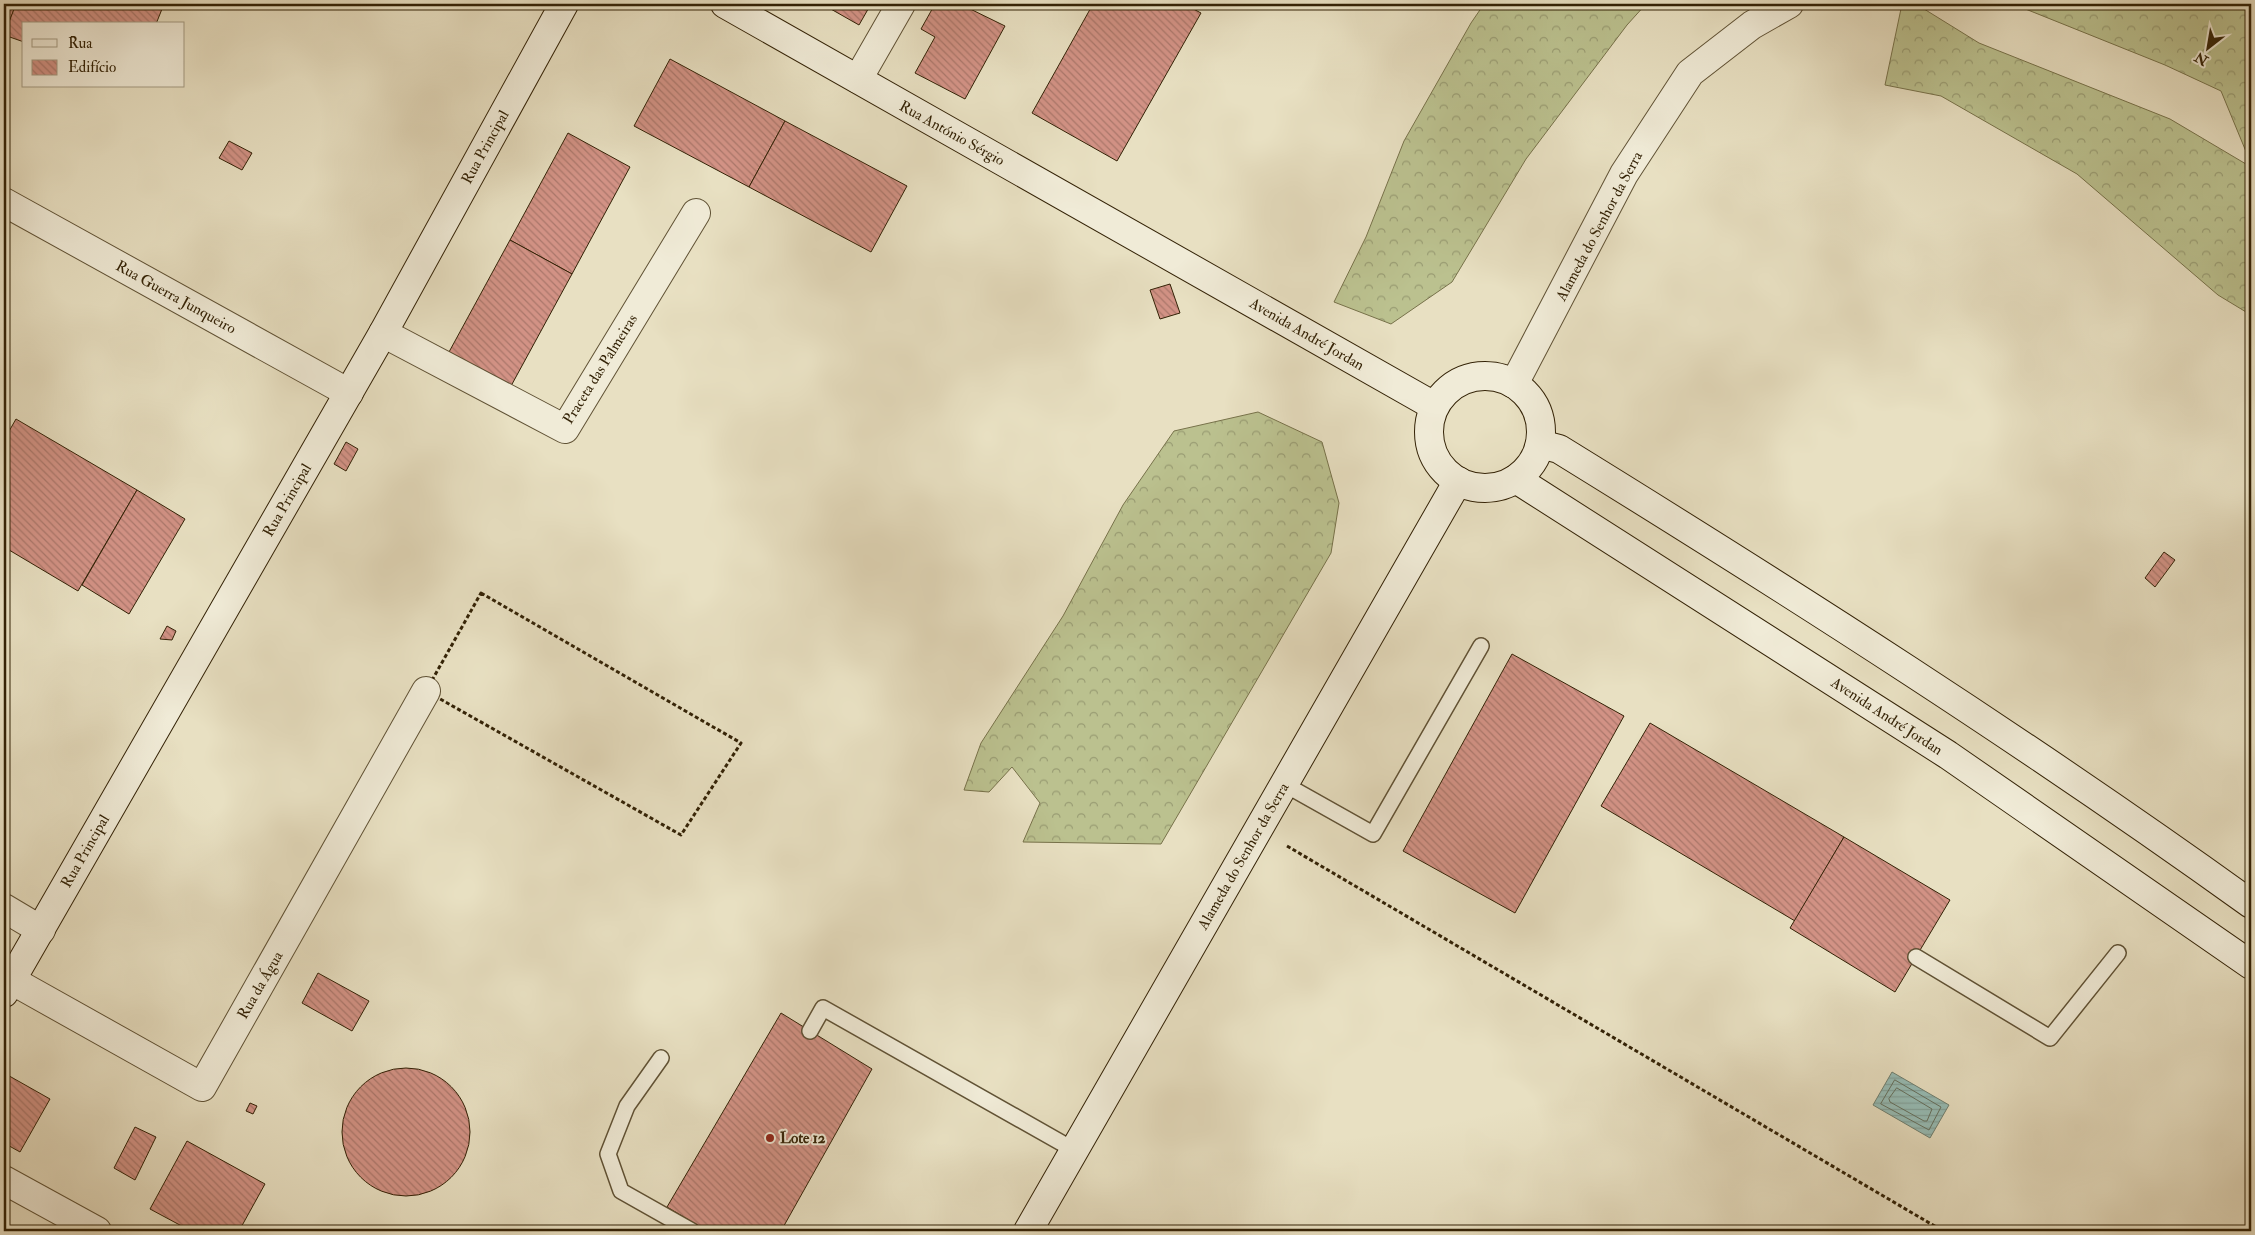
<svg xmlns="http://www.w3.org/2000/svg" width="2255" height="1235" viewBox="0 0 2255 1235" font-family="'IM FELL Double Pica',serif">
<defs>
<pattern id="forest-crowns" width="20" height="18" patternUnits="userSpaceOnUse" patternTransform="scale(1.25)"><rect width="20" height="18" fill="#bbc18f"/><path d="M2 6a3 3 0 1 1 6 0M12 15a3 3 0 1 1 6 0" fill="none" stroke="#999c73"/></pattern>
<pattern id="water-rules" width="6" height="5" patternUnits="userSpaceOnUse" patternTransform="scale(1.25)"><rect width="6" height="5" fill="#97bdb6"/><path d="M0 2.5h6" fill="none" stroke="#83a29b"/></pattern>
<pattern id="building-back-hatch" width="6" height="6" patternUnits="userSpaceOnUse" patternTransform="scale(1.25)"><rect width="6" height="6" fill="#d29285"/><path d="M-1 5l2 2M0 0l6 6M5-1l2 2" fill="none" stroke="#ab776b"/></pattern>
</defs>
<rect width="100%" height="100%" fill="#e8e0c2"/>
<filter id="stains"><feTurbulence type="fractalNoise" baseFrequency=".004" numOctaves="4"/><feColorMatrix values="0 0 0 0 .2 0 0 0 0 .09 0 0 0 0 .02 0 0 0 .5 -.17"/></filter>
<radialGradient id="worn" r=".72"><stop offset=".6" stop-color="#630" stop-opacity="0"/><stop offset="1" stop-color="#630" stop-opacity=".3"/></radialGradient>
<g fill="url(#forest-crowns)" stroke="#77724a">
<path d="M1484,4H1646L1627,25L1526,159L1452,282L1391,324L1334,302L1366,237L1404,141L1471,23Z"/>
<path d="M1902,4H1916L1979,43L2170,119L2251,167V315L2218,295L2077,174L1941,96L1885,85Z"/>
<path d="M2013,4H2251V129L2247,154L2221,91L2165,65Z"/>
<path d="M1258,412L1322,442L1339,503L1331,553L1161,844L1023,842L1040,803L1012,767L989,792L964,790L981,743L1063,616L1123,505L1174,431Z"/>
</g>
<path fill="url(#water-rules)" stroke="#6f7f70" d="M1892,1072L1949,1105L1930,1138L1873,1105Z"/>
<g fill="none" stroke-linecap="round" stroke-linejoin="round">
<g stroke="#65705e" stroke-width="1">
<path d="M1895,1080L1941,1107L1929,1130L1881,1104Z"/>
<path d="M1897,1088L1932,1109L1927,1121H1924L1890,1102L1889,1099Z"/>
</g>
</g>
<g fill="url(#building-back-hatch)" stroke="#332206">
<path d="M4,4H16L7,28L4,27Z"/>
<path d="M16,4H164L156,24H24V42L4,35Z"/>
<path d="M822,4H871L859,25Z"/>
<path d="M935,4H960L1005,26L965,99L915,73L935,37L921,29Z"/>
<path d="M1093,4H1184L1201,13L1117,161L1032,113Z"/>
<path d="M670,59L785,121L749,187L634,126Z"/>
<path d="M785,121L907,186L871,252L749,187Z"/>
<path d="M568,133L630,167L572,274L510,240Z"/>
<path d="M229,141L252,153L242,170L219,158Z"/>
<path d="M510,240L572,274L511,386L449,352Z"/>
<path d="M1170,284L1180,313L1160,319L1150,290Z"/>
<path d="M16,419L137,490L78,591L4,547V440Z"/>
<path d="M346,442L358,449L346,471L334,464Z"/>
<path d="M137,490L185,519L129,614L82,585Z"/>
<path d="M2164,552L2175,560L2155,587L2145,578Z"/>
<path d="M167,626L176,631L172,640L160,639Z"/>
<path d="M1512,654L1624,716L1515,913L1403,851Z"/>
<path d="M1650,723L1844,837L1795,921L1601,806Z"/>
<path d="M1844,837L1950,900L1895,992L1790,928Z"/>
<path d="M318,973L369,1001L352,1031L302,1003Z"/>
<path d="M781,1013L872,1069L781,1231H707L667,1207Z"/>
<circle cx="406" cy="1132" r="64"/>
<path d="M4,1073L50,1099L20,1152L4,1143Z"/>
<path d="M250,1103L257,1106L253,1114L246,1111Z"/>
<path d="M135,1127L156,1137L135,1180L114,1168Z"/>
<path d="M187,1141L265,1184L239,1231H191L150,1209Z"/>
<path d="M4,1223L19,1231H4Z"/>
</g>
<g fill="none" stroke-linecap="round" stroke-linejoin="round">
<g stroke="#605235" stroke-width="18">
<g id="lane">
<path d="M1284,784L1373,834L1481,646"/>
<path d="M1916,957L2050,1038L2118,953"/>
<path d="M810,1031L823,1008L1074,1150"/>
<path d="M661,1058L627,1106L608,1154L621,1191L692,1231"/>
</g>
</g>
<g stroke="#605235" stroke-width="30">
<g id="street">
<path d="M858,79L901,4"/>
<path d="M4,202L349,393"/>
<path d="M383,333L565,429L696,213"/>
<path d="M1514,384L1624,174L1690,73L1752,25L1789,4"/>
<path d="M4,908L41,930"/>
<path d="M11,980L202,1087L426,691"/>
<path d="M4,1180L97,1231"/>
</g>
</g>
<g stroke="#332206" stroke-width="30">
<g id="secondary">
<path d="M725,4L1434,406"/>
<circle cx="1485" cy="432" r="56"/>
<path d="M1540,444L1559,449C1794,594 2027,743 2251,904"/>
<path d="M1516,479L1948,755L2251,965"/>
<path d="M4,993L383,333L564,4"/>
<path d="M1028,1231L1458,481"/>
</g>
</g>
<g stroke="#332206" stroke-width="3" stroke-dasharray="4 2.5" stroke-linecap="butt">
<path d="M481,593L741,743L681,835L426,691Z"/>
<path d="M1287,846L1943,1231"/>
</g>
<use href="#lane" stroke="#f0ebd7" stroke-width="15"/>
<use href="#street" stroke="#f0ebd7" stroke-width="28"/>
<use href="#secondary" stroke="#f0ebd7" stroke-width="28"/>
</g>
<circle fill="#8f2418" stroke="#f0ebd7" stroke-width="2" cx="770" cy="1138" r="5"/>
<g text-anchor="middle" stroke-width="4" stroke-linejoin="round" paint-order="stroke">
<g font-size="15" fill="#332206" stroke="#f0ebd7">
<text transform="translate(952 133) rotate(29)" y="5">Rua António Sérgio</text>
<text transform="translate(485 147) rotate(-61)" y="5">Rua Principal</text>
<text transform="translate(1599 226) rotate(-62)" y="5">Alameda do Senhor da Serra</text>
<text transform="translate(176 297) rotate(29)" y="5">Rua Guerra Junqueiro</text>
<text transform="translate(1307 334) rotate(30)" y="5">Avenida André Jordan</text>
<text transform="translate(600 369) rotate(-58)" y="5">Praceta das Palmeiras</text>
<text transform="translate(287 500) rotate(-60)" y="5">Rua Principal</text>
<text transform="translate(1887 716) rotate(33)" y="5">Avenida André Jordan</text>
<text transform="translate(85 851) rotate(-60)" y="5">Rua Principal</text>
<text transform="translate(1243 856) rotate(-60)" y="5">Alameda do Senhor da Serra</text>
<text transform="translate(260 985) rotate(-60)" y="5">Rua da Água</text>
</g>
<g font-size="15" font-weight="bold" fill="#332206" stroke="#f0ebd7" text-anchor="start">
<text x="780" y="1143">Lote 12</text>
</g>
</g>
<rect width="2255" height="1235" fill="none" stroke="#e8e0c2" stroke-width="20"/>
<rect x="5" y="5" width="2245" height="1225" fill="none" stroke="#332206" stroke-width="2.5"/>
<rect x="10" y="10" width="2235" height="1215" fill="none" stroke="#332206"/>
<rect x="22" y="22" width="162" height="65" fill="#f0ebd7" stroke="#a49b83"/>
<rect x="32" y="39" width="25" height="8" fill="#f0ebd7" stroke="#a49b83"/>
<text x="68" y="48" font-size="15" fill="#332206">Rua</text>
<rect x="32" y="60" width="25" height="15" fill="url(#building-back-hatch)" stroke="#a49b83"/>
<text x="68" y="72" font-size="15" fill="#332206">Edifício</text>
<g transform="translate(2208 48) rotate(211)" stroke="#f0ebd7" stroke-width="4" paint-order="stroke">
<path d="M0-4L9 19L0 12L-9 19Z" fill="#332206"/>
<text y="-8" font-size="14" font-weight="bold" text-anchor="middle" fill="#332206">N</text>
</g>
<rect width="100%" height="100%" filter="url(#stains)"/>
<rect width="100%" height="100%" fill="url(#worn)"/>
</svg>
